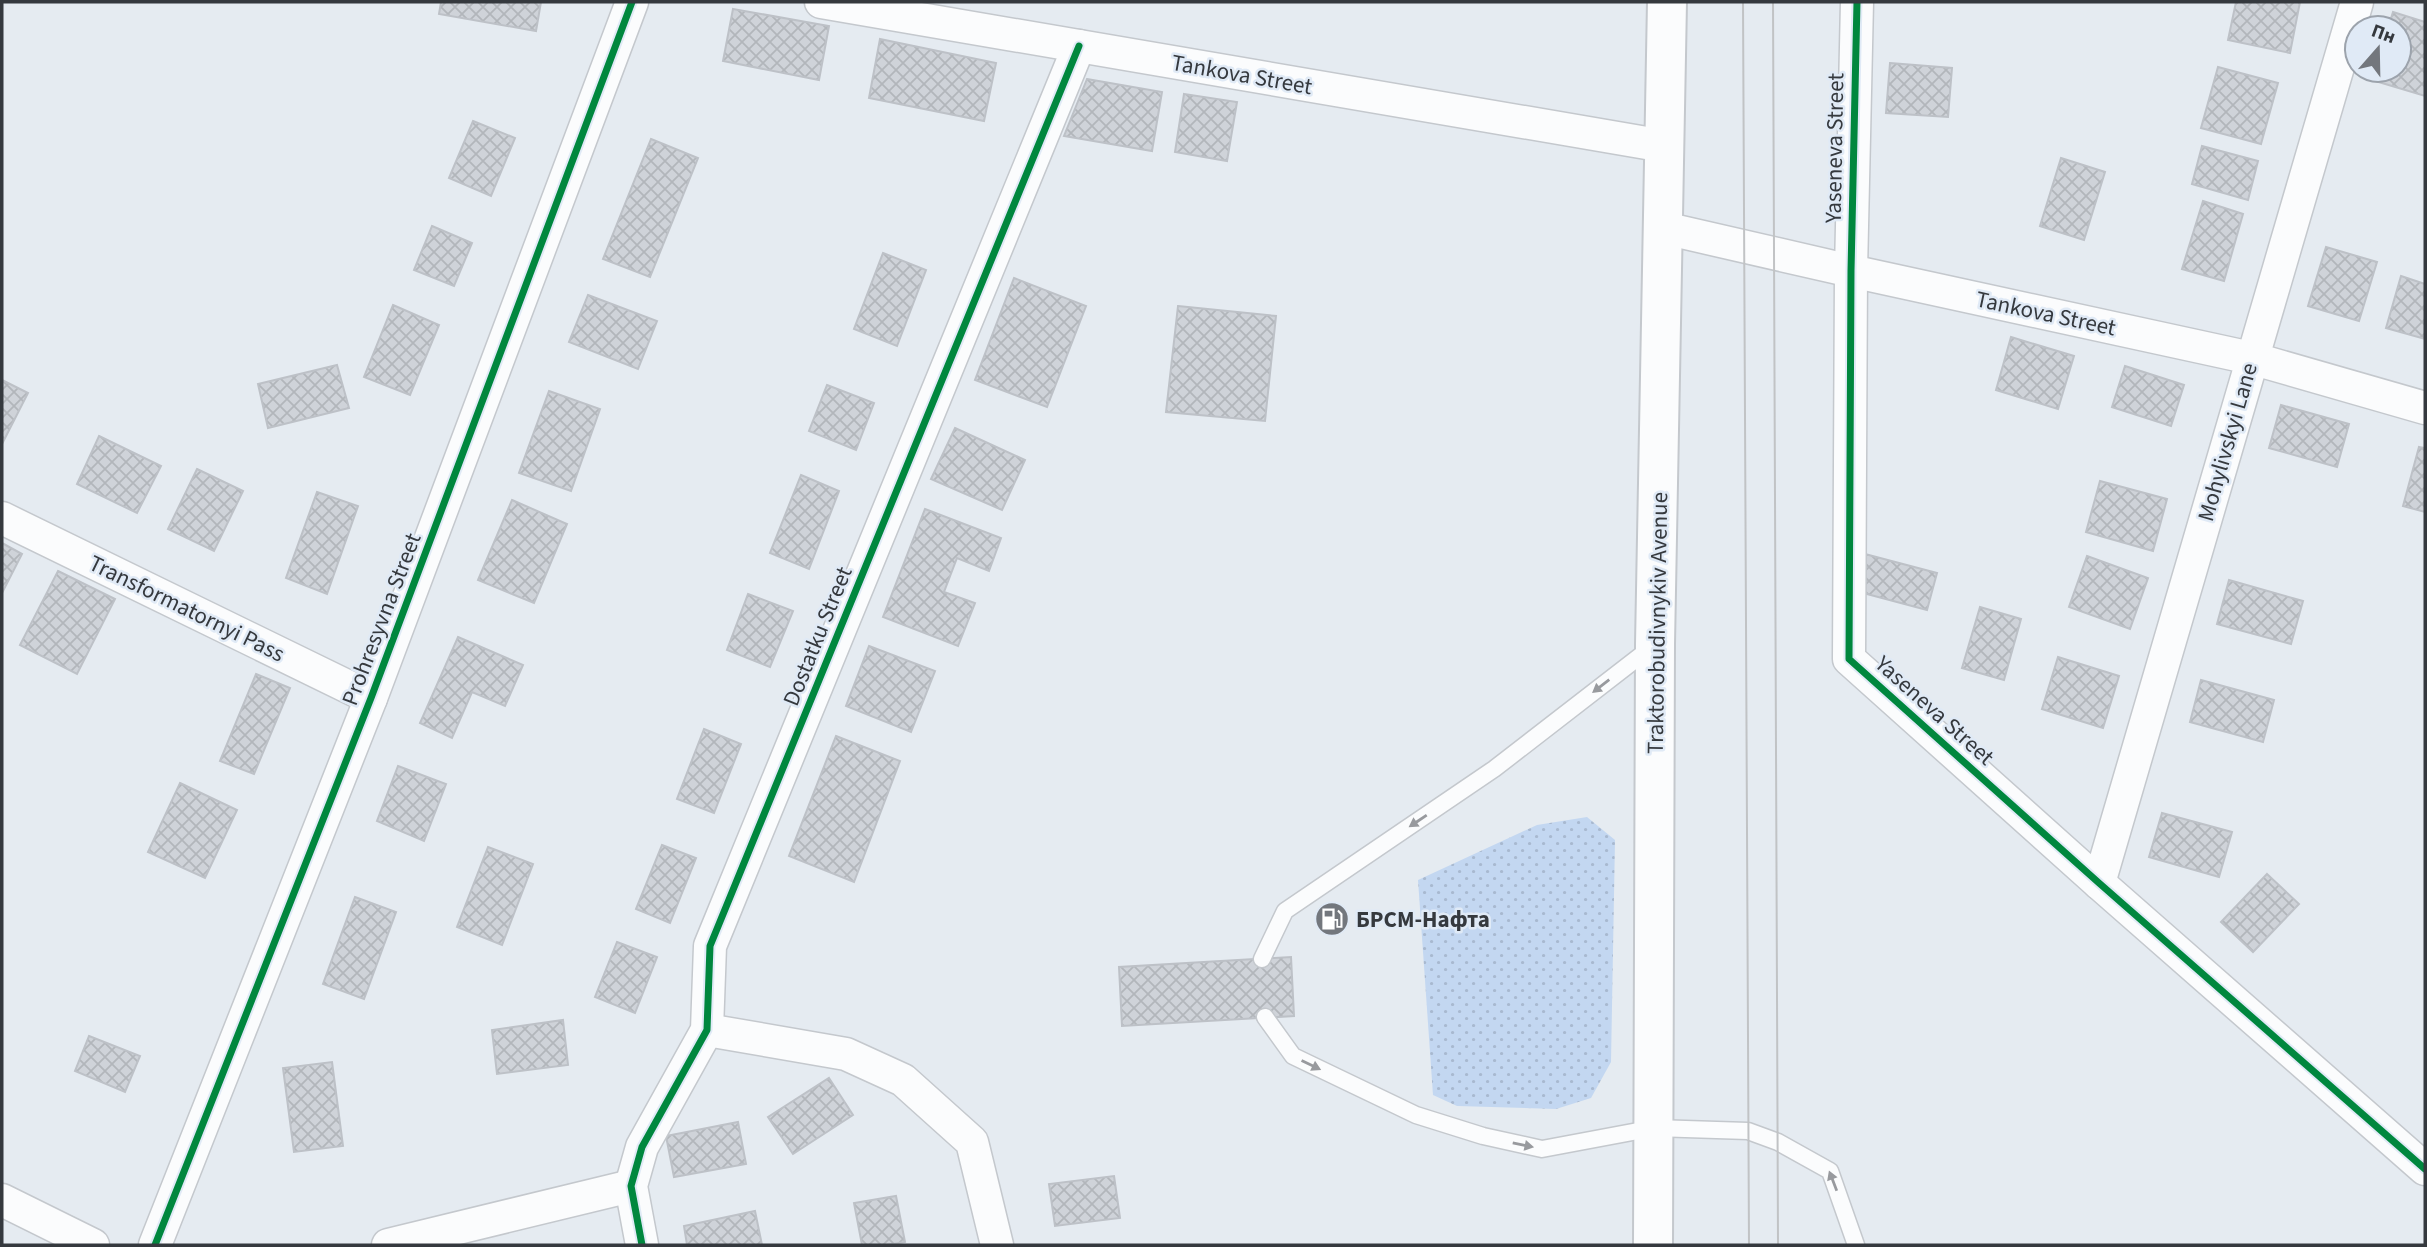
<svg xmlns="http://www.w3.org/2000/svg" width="2427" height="1247" viewBox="0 0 2427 1247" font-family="'Source Sans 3',sans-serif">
<defs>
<pattern id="grass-dots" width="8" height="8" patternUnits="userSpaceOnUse" patternTransform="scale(1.75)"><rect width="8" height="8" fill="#c3d7f1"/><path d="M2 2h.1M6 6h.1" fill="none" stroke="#a8b9d0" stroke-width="1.8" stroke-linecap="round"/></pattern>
<pattern id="building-cross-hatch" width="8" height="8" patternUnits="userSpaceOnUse" patternTransform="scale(1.75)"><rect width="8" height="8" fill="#cfd3d9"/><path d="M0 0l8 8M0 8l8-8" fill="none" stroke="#b2b6bb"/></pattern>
</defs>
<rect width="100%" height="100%" fill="#e5ebf1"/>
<path fill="url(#grass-dots)" d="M1587,817L1615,840L1611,1062L1591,1098L1556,1109L1457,1106L1433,1095L1418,880L1537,825Z"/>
<g fill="url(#building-cross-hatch)" stroke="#bdc1c7" stroke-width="2">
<path d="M441,2H541L536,31L439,14Z"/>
<path d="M2236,2H2300L2290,53L2228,40Z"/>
<path d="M733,9L829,26L819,80L723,61Z"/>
<path d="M2393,12L2425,22V96L2372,80L2375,70H2399V28H2388Z"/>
<path d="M880,39L996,63L984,121L869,98Z"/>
<path d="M1890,63L1952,68L1948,117L1886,113Z"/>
<path d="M2218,67L2278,83L2261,144L2201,128Z"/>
<path d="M1087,79L1162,92L1152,151L1064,136Z"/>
<path d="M1184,94L1237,102L1227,161L1175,152Z"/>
<path d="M473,121L515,138L491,196L449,178Z"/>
<path d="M651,139L698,158L650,277L603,259Z"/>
<path d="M2202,146L2258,161L2248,200L2192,184Z"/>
<path d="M2061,158L2105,172L2084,240L2040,226Z"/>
<path d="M2203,201L2243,214L2224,281L2182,269Z"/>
<path d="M432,226L472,243L454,286L414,270Z"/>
<path d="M2326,247L2377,262L2359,321L2308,306Z"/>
<path d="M883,253L926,270L897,346L854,329Z"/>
<path d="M2401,276L2425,284V339L2386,328Z"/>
<path d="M1014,278L1086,306L1047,407L975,380Z"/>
<path d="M588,295L657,321L638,369L569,342Z"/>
<path d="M393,305L439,325L410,395L364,377Z"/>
<path d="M1178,306L1276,316L1265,421L1166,412Z"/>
<path d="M2011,337L2074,356L2058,409L1996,390Z"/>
<path d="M337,365L349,408L268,428L258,384Z"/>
<path d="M2125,366L2184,385L2171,426L2112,407Z"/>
<path d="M2,380L28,393L2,444Z"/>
<path d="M827,385L874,403L856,450L809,431Z"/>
<path d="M549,391L600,409L571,491L519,473Z"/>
<path d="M2281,405L2349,424L2337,467L2269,448Z"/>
<path d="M955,428L1025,460L1002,510L931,479Z"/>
<path d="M99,436L161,466L137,513L77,484Z"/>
<path d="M2419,447L2425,448V512L2403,506Z"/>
<path d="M197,469L243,491L214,551L168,529Z"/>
<path d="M801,475L839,491L809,569L770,553Z"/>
<path d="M2100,481L2167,499L2153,551L2086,532Z"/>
<path d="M317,492L358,506L327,594L286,578Z"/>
<path d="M512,500L567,524L534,603L478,580Z"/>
<path d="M925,509L1001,538L989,571L957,558L944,592L975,603L958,646L883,617Z"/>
<path d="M2,543L22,554L2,593Z"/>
<path d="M1865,554L1937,573L1927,610L1863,593Z"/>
<path d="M2087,556L2148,578L2130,629L2069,607Z"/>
<path d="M58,571L115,599L77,674L20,645Z"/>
<path d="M2229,580L2303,601L2291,644L2217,624Z"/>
<path d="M748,594L793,611L770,667L727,650Z"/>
<path d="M1980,607L2021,619L2004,680L1962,668Z"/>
<path d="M458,637L523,665L505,706L472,692L452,738L420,723Z"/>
<path d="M869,646L935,671L911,732L846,706Z"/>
<path d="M2058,657L2119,676L2103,728L2042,709Z"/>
<path d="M256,674L290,688L254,774L220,761Z"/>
<path d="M2201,680L2274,700L2263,742L2190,722Z"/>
<path d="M704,729L741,744L714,813L677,799Z"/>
<path d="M836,736L900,761L854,882L789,856Z"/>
<path d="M398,766L446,784L424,841L377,821Z"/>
<path d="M180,783L237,810L205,878L148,852Z"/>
<path d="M2162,813L2232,832L2219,877L2149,857Z"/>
<path d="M662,845L696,858L670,923L636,909Z"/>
<path d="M488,847L533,864L502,945L457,927Z"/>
<path d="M2267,874L2299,904L2253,952L2221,922Z"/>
<path d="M355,897L396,912L364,999L323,984Z"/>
<path d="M617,942L657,957L635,1013L595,997Z"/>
<path d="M1291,957L1294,1016L1122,1026L1119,967Z"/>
<path d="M563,1020L568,1065L497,1074L492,1030Z"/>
<path d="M89,1036L140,1056L125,1092L75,1071Z"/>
<path d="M332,1062L343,1146L294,1152L283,1068Z"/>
<path d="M829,1078L853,1115L793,1154L768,1117Z"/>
<path d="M738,1122L746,1164L674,1177L666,1136Z"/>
<path d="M1114,1176L1120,1218L1055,1226L1049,1184Z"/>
<path d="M896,1196L905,1242L887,1245H862L854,1203Z"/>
<path d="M755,1211L762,1245H687L684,1226Z"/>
</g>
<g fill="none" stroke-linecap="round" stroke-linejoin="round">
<g stroke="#c4c8cd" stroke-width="19">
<g id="service">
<path d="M1262,959L1285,911L1494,769L1653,646"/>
<path d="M1265,1017L1293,1056L1416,1115L1483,1136L1542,1149L1654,1128L1748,1131L1778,1142L1830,1171L1856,1245"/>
</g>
</g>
<g stroke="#c4c8cd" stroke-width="35">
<g id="minor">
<path d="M821,2L1664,146"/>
<path d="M1857,2L1851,271L1849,659L2099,883L2425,1169"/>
<path d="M1664,228L1851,271L2251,358L2425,408"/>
<path d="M2,518L371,698"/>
<path d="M2099,883L2357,2"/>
<path d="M707,1030L846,1054L903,1080L972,1142L997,1245"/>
<path d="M2,1200L93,1245"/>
<path d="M155,1245L371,698L632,2"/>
<path d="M388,1245L631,1186"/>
<path d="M642,1245L631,1186L642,1147L707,1030L710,946L1079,46"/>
</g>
</g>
<g stroke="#c4c8cd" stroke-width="42">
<path id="secondary" d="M1653,1245L1655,644L1667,2"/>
</g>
<use href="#service" stroke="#fbfcfd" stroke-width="16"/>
<use href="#minor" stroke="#fbfcfd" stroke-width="32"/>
<use href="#secondary" stroke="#fbfcfd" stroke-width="38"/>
<g stroke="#c1c3c5" stroke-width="2">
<path d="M1743,2L1749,1245"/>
<path d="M1773,2L1778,1245"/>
</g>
<g stroke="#e0eaf6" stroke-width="11">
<g id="cycleway">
<path d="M1857,2L1851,271L1849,659L2099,883L2425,1169"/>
<path d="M155,1245L371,698L632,2"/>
<path d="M642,1245L631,1186L642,1147L707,1030L710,946L1079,46"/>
</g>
</g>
<use href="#cycleway" stroke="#00873e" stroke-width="7"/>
</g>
<defs><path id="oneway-solid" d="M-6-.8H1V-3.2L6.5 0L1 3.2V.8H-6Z" transform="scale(1.75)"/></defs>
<g fill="#989a9e">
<use href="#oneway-solid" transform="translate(1601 686) rotate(142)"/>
<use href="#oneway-solid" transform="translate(1418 821) rotate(146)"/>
<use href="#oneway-solid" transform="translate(1311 1065) rotate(26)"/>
<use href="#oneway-solid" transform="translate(1523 1145) rotate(12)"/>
<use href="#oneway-solid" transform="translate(1833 1181) rotate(-111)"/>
</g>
<defs>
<g id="fuel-disc" transform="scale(1.75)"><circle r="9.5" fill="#73777d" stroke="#e0eaf6"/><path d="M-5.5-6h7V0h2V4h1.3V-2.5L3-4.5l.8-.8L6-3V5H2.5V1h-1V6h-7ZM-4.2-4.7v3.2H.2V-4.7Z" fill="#fff"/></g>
</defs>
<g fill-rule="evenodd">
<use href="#fuel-disc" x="1332" y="919"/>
</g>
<g text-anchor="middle" stroke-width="5" stroke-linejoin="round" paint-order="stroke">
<g font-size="23" fill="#35393e" stroke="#e0eaf6">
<text transform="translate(1242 74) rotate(10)" y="8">Tankova Street</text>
<text transform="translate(1834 148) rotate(-89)" y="8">Yaseneva Street</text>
<text transform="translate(2046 313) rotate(12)" y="8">Tankova Street</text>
<text transform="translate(2227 442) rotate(-74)" y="8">Mohylivskyi Lane</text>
<text transform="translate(187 608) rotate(26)" y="8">Transformatornyi Pass</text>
<text transform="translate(381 619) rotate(-69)" y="8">Prohresyvna Street</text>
<text transform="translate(1657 623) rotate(-89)" y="8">Traktorobudivnykiv Avenue</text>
<text transform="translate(817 636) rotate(-68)" y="8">Dostatku Street</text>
<text transform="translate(1935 710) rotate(42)" y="8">Yaseneva Street</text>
</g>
<g font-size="23" font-weight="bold" fill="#35393e" stroke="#e0eaf6" text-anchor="start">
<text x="1356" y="927">БРСМ-Нафта</text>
</g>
</g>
<rect width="2427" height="1247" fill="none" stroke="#35393e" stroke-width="7"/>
<g transform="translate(2378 49) rotate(20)"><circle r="33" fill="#e0eaf6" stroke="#9ca3ac" stroke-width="2"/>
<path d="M0-5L12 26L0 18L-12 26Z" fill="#73777d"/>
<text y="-10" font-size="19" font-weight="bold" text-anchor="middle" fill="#35393e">Пн</text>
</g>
</svg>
